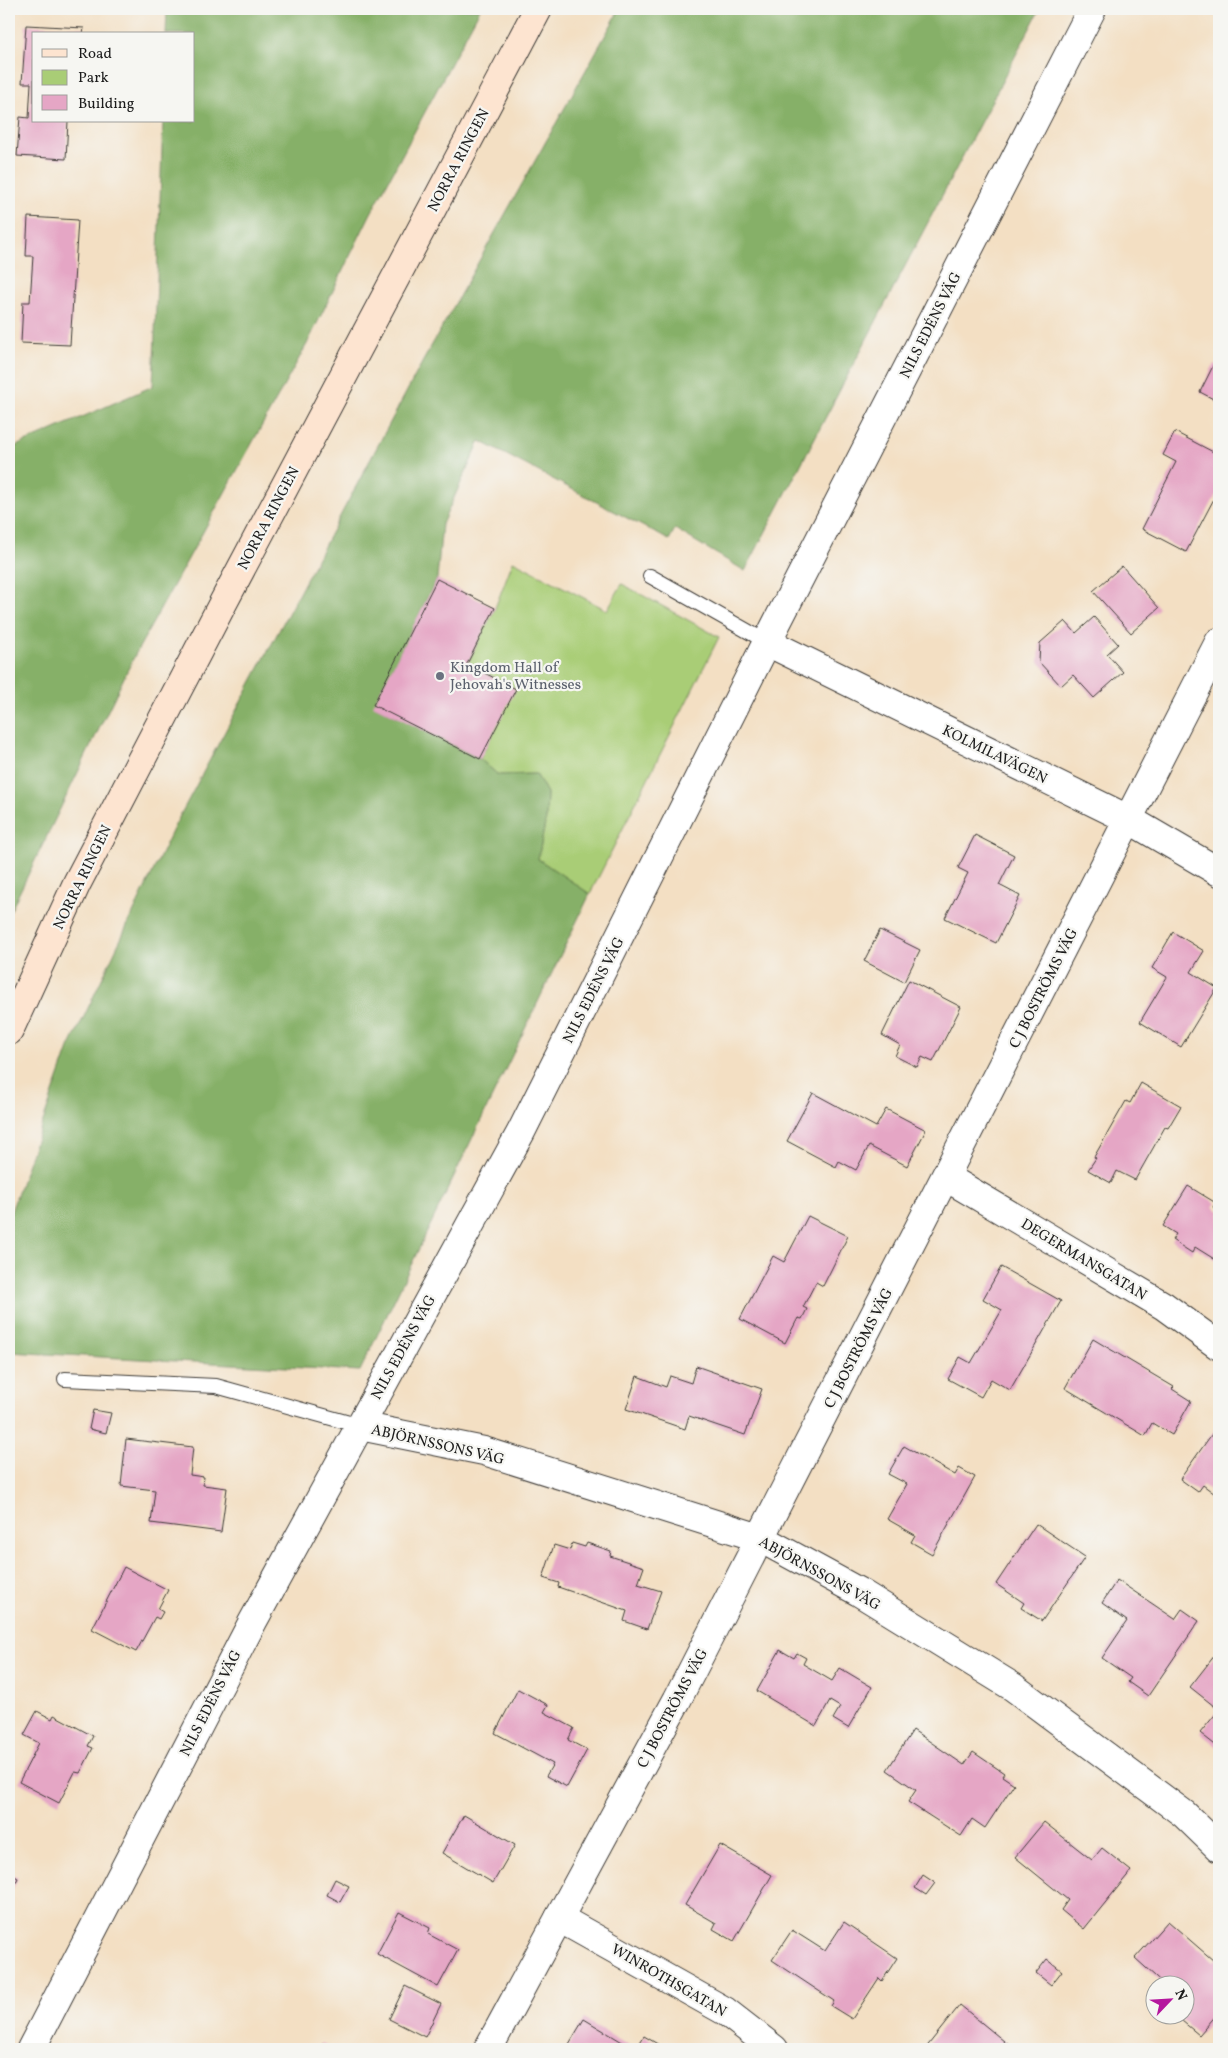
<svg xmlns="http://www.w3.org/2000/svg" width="1228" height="2058" viewBox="0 0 1228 2058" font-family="Vollkorn,serif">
<rect width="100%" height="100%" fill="#f6f6f2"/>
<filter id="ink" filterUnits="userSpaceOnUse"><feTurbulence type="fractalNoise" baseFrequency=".02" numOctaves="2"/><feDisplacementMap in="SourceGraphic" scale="10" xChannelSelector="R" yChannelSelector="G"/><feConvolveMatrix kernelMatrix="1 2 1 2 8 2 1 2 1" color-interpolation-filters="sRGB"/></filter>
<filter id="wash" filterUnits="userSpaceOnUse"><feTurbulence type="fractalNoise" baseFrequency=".0096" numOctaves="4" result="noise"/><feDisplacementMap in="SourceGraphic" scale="20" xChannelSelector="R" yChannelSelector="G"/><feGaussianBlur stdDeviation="1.12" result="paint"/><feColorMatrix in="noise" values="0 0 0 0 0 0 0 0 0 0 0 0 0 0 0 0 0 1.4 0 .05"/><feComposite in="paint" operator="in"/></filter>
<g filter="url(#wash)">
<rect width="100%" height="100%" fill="#f3dfc3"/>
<path fill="#a9cd76" stroke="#627449" d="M513,561L607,610L622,584L719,637L590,894L538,859L546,818L547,793L536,774L498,775L480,759L515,689L467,664L495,608Z"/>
<g fill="#86b067" stroke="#516642">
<path d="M167,9H480L370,215L307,344L135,655L9,914V449L153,386L163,121H194V34H166Z"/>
<path d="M620,9H1040L745,571L675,529L669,540L480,441L442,524L437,579L374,705L480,759L498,775L536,774L547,793L546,818L538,859L590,894L360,1371L9,1352V1217L69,1048L175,825L423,361Z"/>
</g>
<g id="blocks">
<g fill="#e5a6c5">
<path d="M26,25L84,28L83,34H34V121H68L66,159L17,156L20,117L29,118L31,83H22Z"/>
<path d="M28,217L78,220L70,345L21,343L23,302H30L33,256H26Z"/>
<path d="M1214,364L1219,366V402L1200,392Z"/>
<path d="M1175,432L1219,455V496L1216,495L1186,552L1142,529L1176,462L1163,455Z"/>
<path d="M1122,566L1159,608L1131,633L1093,591Z"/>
<path d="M437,579L495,608L467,664L516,689L480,759L373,705Z"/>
<path d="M1094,617L1118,644L1107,654L1123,672L1094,698L1073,675L1061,686L1039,662L1040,643L1065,621L1076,633Z"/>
<path d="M975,835L1014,855L999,885L1020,896L996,943L945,918L968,873L958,868Z"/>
<path d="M880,930L920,950L904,982L864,961Z"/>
<path d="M1173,932L1204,951L1191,972L1217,988L1181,1047L1140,1022L1167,977L1152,968Z"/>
<path d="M909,980L961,1007L933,1062L922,1057L917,1067L895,1056L900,1045L882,1035Z"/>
<path d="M1141,1083L1181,1106L1168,1128L1165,1127L1135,1180L1117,1171L1111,1183L1088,1170L1096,1158L1094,1157L1126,1101L1130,1103Z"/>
<path d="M813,1093L876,1127L886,1109L926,1130L907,1166L869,1146L856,1170L839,1161L836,1167L787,1141Z"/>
<path d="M1188,1186L1216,1203L1213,1207L1219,1211V1262L1195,1247L1192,1253L1172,1240L1176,1234L1163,1226Z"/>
<path d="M808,1216L848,1236L823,1286L816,1282L803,1307L807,1309L802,1319L798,1318L785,1343L740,1319L773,1256L784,1262Z"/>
<path d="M1001,1267L1061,1301L1010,1390L991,1379L981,1397L948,1379L960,1357L971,1363L1002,1310L983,1299Z"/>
<path d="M1093,1339L1174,1387L1172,1389L1191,1401L1172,1435L1152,1423L1145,1436L1065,1388Z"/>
<path d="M696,1366L762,1389L745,1435L689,1416L685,1429L626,1409L637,1376L666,1387L670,1376L691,1383Z"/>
<path d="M93,1410L111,1413L106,1433L89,1429Z"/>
<path d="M1219,1424V1497L1203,1485L1198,1492L1180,1479Z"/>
<path d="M126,1439L193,1447L190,1475L204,1477L203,1485L227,1488L221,1532L151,1523L155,1490L121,1486Z"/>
<path d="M904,1446L955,1475L959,1468L975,1477L932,1554L911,1542L915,1535L887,1519L907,1484L888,1474Z"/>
<path d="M1036,1524L1085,1557L1042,1621L1021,1608L1024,1603L996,1584Z"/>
<path d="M572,1543L585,1547L587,1543L611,1551L610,1556L644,1567L638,1584L661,1591L647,1629L624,1621L627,1611L558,1587L559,1583L543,1578L554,1545L570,1550Z"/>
<path d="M124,1567L168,1590L158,1609L163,1612L159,1619L155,1617L136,1652L92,1629Z"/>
<path d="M1117,1580L1175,1619L1182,1609L1199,1621L1148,1696L1128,1682L1131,1678L1102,1658L1127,1621L1102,1603Z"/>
<path d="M780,1650L794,1658L797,1653L806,1658L803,1664L832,1681L840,1668L872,1687L848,1728L833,1719L840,1707L830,1701L816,1726L757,1691Z"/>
<path d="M1215,1655L1219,1658V1748L1200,1733L1219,1710L1190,1687Z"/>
<path d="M518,1689L548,1705L544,1712L574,1728L568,1740L587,1750L567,1787L546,1776L553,1764L495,1733Z"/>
<path d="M37,1711L52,1719L54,1715L93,1736L88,1746L93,1748L80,1773L75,1772L59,1803L19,1782L39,1743L24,1735Z"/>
<path d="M913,1730L964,1765L973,1752L1004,1773L1002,1776L1014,1784L985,1828L972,1819L961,1836L908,1802L916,1790L887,1770Z"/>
<path d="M464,1815L515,1845L493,1883L442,1853Z"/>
<path d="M1044,1822L1092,1860L1102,1848L1131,1871L1084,1929L1061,1910L1068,1900L1015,1857Z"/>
<path d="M720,1845L772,1875L734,1941L713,1929L716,1923L685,1905Z"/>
<path d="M9,1873L18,1878L9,1897Z"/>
<path d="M923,1875L935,1883L926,1895L915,1888Z"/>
<path d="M335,1879L349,1886L340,1902L327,1895Z"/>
<path d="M399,1912L430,1928L428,1934L458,1950L438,1987L377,1954Z"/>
<path d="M1168,1921L1214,1961L1219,1956V2012L1199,2035L1176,2016H1186V1986H1166L1135,1958Z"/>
<path d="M844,1922L897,1958L882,1981L879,1978L852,2019L831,2006L834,2001L772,1960L792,1930L825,1951Z"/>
<path d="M1047,1959L1062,1971L1051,1985L1036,1973Z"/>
<path d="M405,1986L441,2004L425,2037L389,2019Z"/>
<path d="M960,2005L1010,2046L1008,2049H925Z"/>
<path d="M584,2019L634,2049H566Z"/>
<path d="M644,2036L666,2049H636Z"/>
<path d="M322,2043L334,2049H318Z"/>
</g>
</g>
</g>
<g filter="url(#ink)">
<use href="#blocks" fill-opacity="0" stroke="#3c3935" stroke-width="1"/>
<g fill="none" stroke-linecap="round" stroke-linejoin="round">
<g stroke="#3c3935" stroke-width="16">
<g id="lane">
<path d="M650,576L767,642"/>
<path d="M65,1379L216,1386L360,1426"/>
</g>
</g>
<g stroke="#3c3935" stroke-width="30">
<g id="street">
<path d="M767,642L1130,820L1219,872"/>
<path d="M946,1177L1164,1306L1219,1346"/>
<path d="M360,1426L484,1451L760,1538L859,1592L1013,1687L1184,1814L1219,1848"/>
<path d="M559,1918L725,2011L774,2049"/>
<path d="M31,2049L252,1623L521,1132L767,642L1092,9"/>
<path d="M488,2049L677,1700L1219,642"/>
</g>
</g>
<g stroke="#3c3935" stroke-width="30">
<path id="secondary" d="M9,1031L77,883L223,603L538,9"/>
</g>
<use href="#lane" stroke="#fff" stroke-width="14"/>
<use href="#street" stroke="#fff" stroke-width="28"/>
<use href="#secondary" stroke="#fde4d0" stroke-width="28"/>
</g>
</g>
<circle fill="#6b7280" stroke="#f6f6f2" stroke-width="2" cx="440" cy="676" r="5"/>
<g text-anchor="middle" stroke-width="4.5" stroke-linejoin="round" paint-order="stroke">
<g font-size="15" fill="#1c1c1c" stroke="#f6f6f2">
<text transform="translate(458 160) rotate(-62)" y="5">NORRA RINGEN</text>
<text transform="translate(930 325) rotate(-63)" y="5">NILS EDÉNS VÄG</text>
<text transform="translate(268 518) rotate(-62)" y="5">NORRA RINGEN</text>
<text transform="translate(995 754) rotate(26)" y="5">KOLMILAVÄGEN</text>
<text transform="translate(82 877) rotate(-64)" y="5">NORRA RINGEN</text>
<text transform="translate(1043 988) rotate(-63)" y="5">C J BOSTRÖMS VÄG</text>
<text transform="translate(593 990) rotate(-63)" y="5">NILS EDÉNS VÄG</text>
<text transform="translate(1084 1259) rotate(31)" y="5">DEGERMANSGATAN</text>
<text transform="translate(403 1347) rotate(-61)" y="5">NILS EDÉNS VÄG</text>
<text transform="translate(858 1348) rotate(-63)" y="5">C J BOSTRÖMS VÄG</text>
<text transform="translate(438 1444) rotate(13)" y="5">ABJÖRNSSONS VÄG</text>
<text transform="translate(820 1573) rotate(29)" y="5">ABJÖRNSSONS VÄG</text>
<text transform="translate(210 1703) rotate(-63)" y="5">NILS EDÉNS VÄG</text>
<text transform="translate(672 1708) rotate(-62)" y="5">C J BOSTRÖMS VÄG</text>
<text transform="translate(669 1980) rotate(30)" y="5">WINROTHSGATAN</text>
</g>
<g font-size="15" fill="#5b616d" stroke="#f6f6f2" text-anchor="start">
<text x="450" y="672">Kingdom Hall of<tspan x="450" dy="17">Jehovah's Witnesses</tspan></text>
</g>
</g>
<rect width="1228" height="2058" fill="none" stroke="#f6f6f2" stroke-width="30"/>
<rect x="32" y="32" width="162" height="90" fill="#f6f6f2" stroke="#9f9f9c"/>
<rect x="42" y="49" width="25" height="8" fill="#fde4d0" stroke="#9f9f9c"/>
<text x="78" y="58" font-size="15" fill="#1c1c1c">Road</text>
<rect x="42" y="70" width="25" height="15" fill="#a9cd76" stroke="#9f9f9c"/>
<text x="78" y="82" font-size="15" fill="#1c1c1c">Park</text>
<rect x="42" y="95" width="25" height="15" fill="#e5a6c5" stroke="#9f9f9c"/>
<text x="78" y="108" font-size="15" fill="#1c1c1c">Building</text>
<g transform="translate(1170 2000) rotate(65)"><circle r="24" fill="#f6f6f2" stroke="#9f9f9c"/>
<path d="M0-4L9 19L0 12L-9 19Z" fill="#b5179e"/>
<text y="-8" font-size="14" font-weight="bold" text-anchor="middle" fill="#1c1c1c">N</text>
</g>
</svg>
